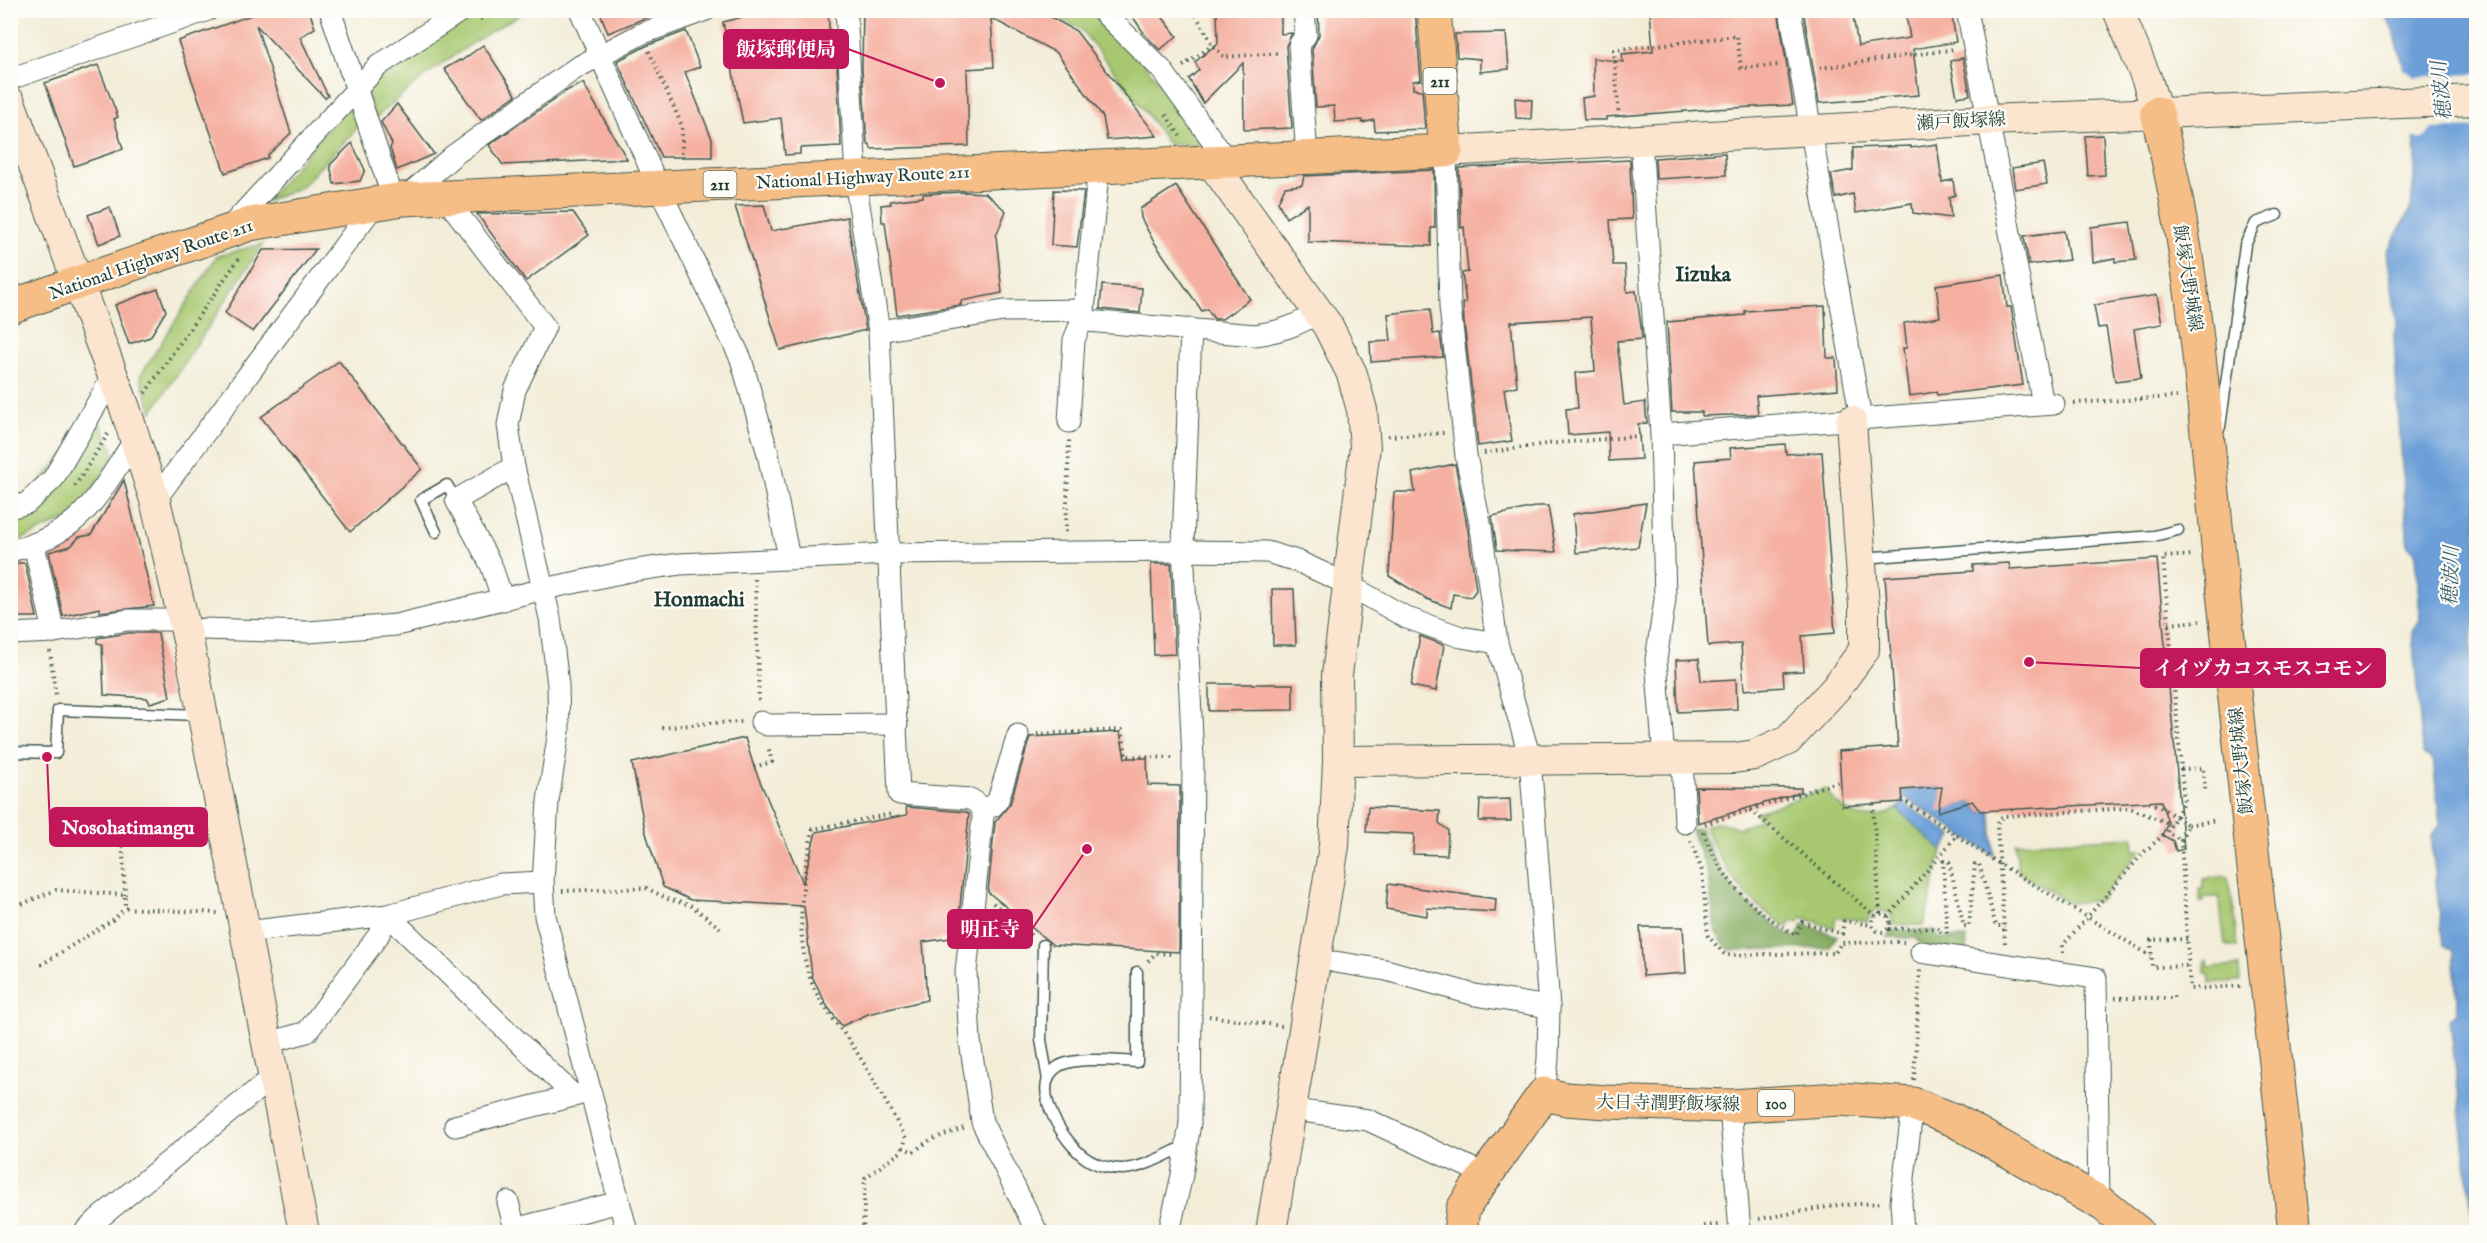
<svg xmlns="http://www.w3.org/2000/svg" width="2487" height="1243" viewBox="0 0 2487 1243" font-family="'IM FELL English','Noto Serif JP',serif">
<rect width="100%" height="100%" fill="#fdfcf7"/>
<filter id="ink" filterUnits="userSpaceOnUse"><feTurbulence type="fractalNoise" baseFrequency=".0167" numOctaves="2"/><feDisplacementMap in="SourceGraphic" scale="12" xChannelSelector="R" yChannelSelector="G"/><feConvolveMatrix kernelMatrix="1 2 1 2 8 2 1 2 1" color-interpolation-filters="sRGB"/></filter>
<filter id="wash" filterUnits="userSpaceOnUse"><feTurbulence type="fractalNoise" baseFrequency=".008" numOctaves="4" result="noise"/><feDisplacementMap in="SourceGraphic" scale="24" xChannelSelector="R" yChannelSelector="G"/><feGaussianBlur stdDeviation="1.35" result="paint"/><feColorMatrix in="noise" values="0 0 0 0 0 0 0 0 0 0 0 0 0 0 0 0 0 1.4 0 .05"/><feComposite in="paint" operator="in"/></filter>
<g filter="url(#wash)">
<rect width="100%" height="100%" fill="#f3edd8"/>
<g fill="#a7c870" stroke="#638252" stroke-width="1.5">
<path d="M469,11H527C473,40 421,76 376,118L364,88Z"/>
<path d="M1045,11H1092L1133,49L1207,145L1168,144L1136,99L1081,29Z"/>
<path d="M353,100L361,124L301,187L265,202Z"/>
<path d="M263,244L152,412L140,376L217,256Z"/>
<path d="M97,416L115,454L84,503L67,519L11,544V515Z"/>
<path d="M1825,789C1842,815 1868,826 1897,809L1942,851L1924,925H1894L1890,913L1877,910L1871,914L1868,921L1836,917L1834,928L1801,917L1798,923L1792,920L1788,927C1746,903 1723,870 1704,826L1720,822L1739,828L1760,820L1755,813Z"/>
<path d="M2133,837L2134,850H2141L2098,901L2068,903L2018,872L2016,843Z"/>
<path d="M2227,876L2234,911L2237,947L2225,945L2219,897H2204V902H2200L2199,889H2203V879Z"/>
<path d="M2205,961H2208L2209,968L2239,966L2240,981L2210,983L2209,974L2205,973Z"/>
</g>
<g fill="#85ac62" stroke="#52744b" stroke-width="1.5">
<path d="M1700,828C1724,884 1743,907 1796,938L1803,924L1837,936L1829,948L1729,950L1716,933L1707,871L1691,830Z"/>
<path d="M1891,930L1936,931L1937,938H1966L1968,954L1924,949L1916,938L1887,937Z"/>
</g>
<g fill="#6c9fd8" stroke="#466e86" stroke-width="1.5">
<path d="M2382,11H2473L2476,24V617L2471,643L2469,758L2476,806V1232H2474L2450,1020L2458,1011L2453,951L2443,945L2431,836L2440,825L2433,759L2423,754L2412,632L2420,620L2416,554L2408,547L2397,394L2394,335L2397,324L2387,252L2411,208L2416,154L2408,84L2394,31Z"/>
<path d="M1942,787L1939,810L1949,809L1972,801L1981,813L1990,805L1994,856L1902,795V790Z"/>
<path d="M1903,802L1953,836L1942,851L1897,809Z"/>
</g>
<path fill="#f3edd8" d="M2401,70H2407L2415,77L2476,74V127L2433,129L2423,138H2411L2405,85Z"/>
<g id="blocks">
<g fill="#f5b0a1">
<path d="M266,10H309L315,28L300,37L328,96L325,98L256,25L291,133L268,155V158L225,173L178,41Z"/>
<path d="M599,10H663V11L608,33Z"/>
<path d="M770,10H828L830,44L833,43L837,66L841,146L800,148V154L785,155L781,118L743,123L723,22Z"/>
<path d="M863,10H1038L1076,31L1157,136L1107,140L1103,117L1057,53L991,18L994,67L967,69L969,146L871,149L870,144H867L862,69Z"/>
<path d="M1128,10H1157L1177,36L1160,50L1146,36Z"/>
<path d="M1217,10H1281V34L1292,33L1286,46L1292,128L1244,130L1243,63L1203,103L1189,79L1199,70L1195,62L1218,43Z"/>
<path d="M1318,10H1415L1421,80L1413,81V89L1422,90L1425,129L1375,131L1374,120L1362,123V120L1335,122L1334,106L1316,107L1312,49L1319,35Z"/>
<path d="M1650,10H1778L1793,105L1714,109L1606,117V120H1584L1582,98L1594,96L1593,58L1623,62L1622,54L1653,51Z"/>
<path d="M1803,10H1852L1858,46L1910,38L1905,10H1951L1956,42L1913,49L1919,95L1819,103Z"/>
<path d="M686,31L700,67L685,72L712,139V157H661L617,61L646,46Z"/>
<path d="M1506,33L1509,69L1480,72V59L1457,57L1455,34Z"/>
<path d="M483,45L516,95L481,120L444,69L460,60L461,61Z"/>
<path d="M1963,58L1970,95L1957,97L1950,61Z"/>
<path d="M98,65L118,117L114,119L123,149L74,166L45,83Z"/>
<path d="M583,83L627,159L503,165L489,145L568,90Z"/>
<path d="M1515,98L1532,100L1531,119L1516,118Z"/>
<path d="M397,104L434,154L397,170L390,148L392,144L381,122Z"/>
<path d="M2103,135L2105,175L2088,176L2085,136Z"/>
<path d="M352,143L365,170L360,181L334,184L330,165Z"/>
<path d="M1937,144L1942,182L1953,180L1955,195L1949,197L1951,218L1913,213L1912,203L1856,213L1853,194L1836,198L1831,174L1853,170V148L1911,146V148Z"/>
<path d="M1725,153L1726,175L1656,179L1655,158Z"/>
<path d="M1630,160L1632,219L1610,220L1613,265H1625L1627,292L1636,291L1641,326L1642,339L1617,341L1624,405L1645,402L1647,423L1638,424L1641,459L1609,461L1608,432L1568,435L1566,409L1578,408L1575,373L1595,371L1591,317L1511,322L1517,386L1504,389L1512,441L1478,446L1464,322L1463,303H1466L1462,273L1468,272L1464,227L1461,228L1459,168Z"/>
<path d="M2043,163L2047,184L2015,189L2012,168Z"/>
<path d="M1434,170L1435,228H1431V246L1308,242V204L1286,218L1278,202L1285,187L1302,185L1304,176Z"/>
<path d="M1176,186L1250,299L1222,319H1214L1207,309L1202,311L1154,242L1141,218L1140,209Z"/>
<path d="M1054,190L1084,191L1077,247L1051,245Z"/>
<path d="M964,192L985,193L1006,211L996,236L1002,293L961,301V305L897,315L885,222H882L881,205L891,204L890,201L923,197V194Z"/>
<path d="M764,205L771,231L847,217L866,330L780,350L735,206Z"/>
<path d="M110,207L120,236L99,244L88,215Z"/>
<path d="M573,212L589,235L526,281L477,214Z"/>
<path d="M2130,222L2136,260L2115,262V258L2093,262L2091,227Z"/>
<path d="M2064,231L2069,260L2029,265L2024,236Z"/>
<path d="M316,249L253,332L225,313L263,250Z"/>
<path d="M2003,275L2007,307H2011L2023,385L1937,395L1936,392L1909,396L1903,348H1907L1904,323L1940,317L1936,285Z"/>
<path d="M1102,285L1142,288L1140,313L1100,309Z"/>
<path d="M158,289L166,311L150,337L129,344L115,305Z"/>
<path d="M2157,295L2162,324L2134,329L2141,378L2115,381L2106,327L2098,328L2094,305Z"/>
<path d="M1825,306L1827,358H1836L1838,389L1756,396L1758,414L1702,416V412H1672L1667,322L1745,315V311Z"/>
<path d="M1430,309L1433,334L1440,333L1443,357L1371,362L1370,342L1391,341L1388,314Z"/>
<path d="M339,361L422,469L350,532L261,417Z"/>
<path d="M1785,444L1786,454L1822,452L1835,633L1802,636L1804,671L1783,672L1784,687L1744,690L1741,644L1708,646L1695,461L1731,458L1730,448Z"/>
<path d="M1455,464L1468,530L1476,590L1471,597L1453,594L1451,608L1427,599L1389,576L1394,492H1415L1412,473Z"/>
<path d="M124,480L154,606L100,612V608L63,616L49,552L71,546L79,537L91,535Z"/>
<path d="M1646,503L1638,547L1576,553L1573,514Z"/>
<path d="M1539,506H1548L1556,552L1497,550L1492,516Z"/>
<path d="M2157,559L2184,849L2176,851L2173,841L2162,835L2168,823L2161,801L1980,811L1972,801L1938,812L1942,787L1902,790L1903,802L1842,806L1839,751L1898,747L1885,577L1973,571V565L2009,563L2010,569Z"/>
<path d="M10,563H25L37,617H14V611H10Z"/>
<path d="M1151,564H1171L1175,654L1154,655Z"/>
<path d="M1272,589H1294L1296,645H1273Z"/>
<path d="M129,633H158L170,697L150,703L147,698L104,695L102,644L97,643V638Z"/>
<path d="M1420,636L1444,645L1436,691L1411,686Z"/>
<path d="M1699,659L1701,681L1736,679L1737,709L1678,712L1676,660Z"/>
<path d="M1209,684H1293V710L1209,711Z"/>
<path d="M1120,732L1125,758H1147L1148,785L1180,786L1179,952L1053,945L988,892L995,822L1010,804L1030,737Z"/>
<path d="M745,738L754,767L803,883L816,832L907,815L906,807L966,812L969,814L957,937L923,942L927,1000L868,1014L842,1026L827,1006L812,976L804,906L691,900L663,887L645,830L632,763Z"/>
<path d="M1696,787L1801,788V792L1698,823Z"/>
<path d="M1510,799L1511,821H1479L1480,800Z"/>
<path d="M1368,807L1440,811L1439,823L1448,830L1447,855L1413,854L1414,834L1366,832Z"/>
<path d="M1388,884L1496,899L1495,912L1427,908V916L1386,909Z"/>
<path d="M1640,927H1683L1686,973L1643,976Z"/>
</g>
</g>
</g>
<g filter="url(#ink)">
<use href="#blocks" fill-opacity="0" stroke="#3f574d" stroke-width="1.5"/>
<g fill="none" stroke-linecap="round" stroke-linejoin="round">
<g stroke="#3f574d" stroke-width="13">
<g id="lane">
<path d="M2220,427L2245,245L2256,223L2277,215"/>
<path d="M436,532L421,500L447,485L456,500"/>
<path d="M1862,558L2154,536L2178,530"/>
<path d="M10,752L56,753L58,710L200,715"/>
<path d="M1043,945L1041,1040L1048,1080"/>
<path d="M1137,972V1062C1117,1061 1077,1056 1059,1066C1026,1086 1065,1145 1087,1159C1096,1165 1111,1169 1122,1169C1145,1168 1167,1154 1187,1145"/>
</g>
</g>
<g stroke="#3f574d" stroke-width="23">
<g id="street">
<path d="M330,10L394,201"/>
<path d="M580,10L658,186L741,359L768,454L789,558"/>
<path d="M846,10L857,192L879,331L899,794L970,799C978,803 982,807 983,817L966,972L970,1041L982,1122L1037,1232"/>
<path d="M1101,10L1161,69L1228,162"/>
<path d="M1304,10L1306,35L1299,45L1307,157"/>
<path d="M1790,10L1861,419"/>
<path d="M1967,10L2043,404"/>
<path d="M10,79L208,10"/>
<path d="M1641,140L1661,434L1665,599L1656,660L1664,758"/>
<path d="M1446,151L1450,307L1466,456L1481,528L1497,643L1530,758L1549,1007L1548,1059L1544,1094"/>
<path d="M1099,166L1084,310L1087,321L1255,335C1280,332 1298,325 1319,312"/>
<path d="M444,196L545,327L515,390L508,425L514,467L550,618L558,685L559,731L548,801L543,882L545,916L627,1232"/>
<path d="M404,199L454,155L576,68L641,34L706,10"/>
<path d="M229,228L378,66L462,10"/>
<path d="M879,331L1004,311L1084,310"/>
<path d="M1069,422L1074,340L1084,315"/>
<path d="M1661,434L2054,404"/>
<path d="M155,500L376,203"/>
<path d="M10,508L27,503L53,479L113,376"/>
<path d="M34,545L54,632"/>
<path d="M10,551C84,533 97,496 136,438"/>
<path d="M503,600L491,565L456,500L514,467"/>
<path d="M203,629L309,632L396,625L544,589L630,571L680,564L889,554L1183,551L1267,552L1297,561L1347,584L1407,618L1461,637L1497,643"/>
<path d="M10,634L54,632L128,620H184"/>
<path d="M761,722L767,725L897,724"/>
<path d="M1682,758L1685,823"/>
<path d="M982,809L993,806L998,800L1018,735"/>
<path d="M245,932L388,915L501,884L543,882"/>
<path d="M1921,952L2096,978L2099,1203"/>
<path d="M1335,962L1386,970L1475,995L1549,1007"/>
<path d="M268,1043L307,1032L378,936L388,915L573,1095"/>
<path d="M1730,1106L1740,1232"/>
<path d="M1309,1112L1368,1120L1486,1175"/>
<path d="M455,1126L585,1093"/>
<path d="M508,1202L515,1229"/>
<path d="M85,1232L98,1219L275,1075"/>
<path d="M516,1232L515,1229L619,1202"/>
<path d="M1169,1232L1182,1175L1190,1123L1193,759L1183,545L1191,329"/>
<path d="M1903,1232L1901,1202L1913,1104"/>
</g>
</g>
<g stroke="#3f574d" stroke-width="32">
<g id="secondary">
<path d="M2118,10L2147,80L2157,113"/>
<path d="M10,102L125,408L155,500L188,640L304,1232"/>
<path d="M1446,151L1989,120L2476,100"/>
<path d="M1212,163L1328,326L1352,374L1362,410L1365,447L1337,675L1338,761L1334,846L1271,1232"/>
<path d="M1338,761L1734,758L1755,755L1788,740L1836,688L1864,650V606L1851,421"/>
</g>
</g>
<g stroke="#3f574d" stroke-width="35">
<g id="primary">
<path d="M2157,113C2197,267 2205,427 2222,584C2245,801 2270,1017 2295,1232"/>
<path d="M1460,1232L1463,1209L1474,1192L1544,1094L1566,1099L1607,1102L1730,1106L1839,1099L1913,1104L1954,1120L2104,1205L2137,1232"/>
</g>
</g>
<g stroke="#3f574d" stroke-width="35">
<path id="highway" d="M10,307L77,283L250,224L403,199L1446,151L1434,10"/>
</g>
<g stroke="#3f574d" stroke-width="4" stroke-dasharray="1.5 4.5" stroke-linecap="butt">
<path d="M1193,10L1213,45L1224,57L1280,53"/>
<path d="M480,19L495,10"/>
<path d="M649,51L682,126V159"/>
<path d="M1183,66L1213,45"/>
<path d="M1820,68L1955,49"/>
<path d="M1166,115L1180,136"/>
<path d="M1619,117L1614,50L1737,36L1741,68L1780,65"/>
<path d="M145,393L240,257"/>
<path d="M2074,403L2177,397"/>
<path d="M1388,436L1444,433"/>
<path d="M1484,453L1546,444L1641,436"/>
<path d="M75,486L108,434"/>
<path d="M1066,532L1069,440"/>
<path d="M755,579L759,703"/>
<path d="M2169,624L2200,621"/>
<path d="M50,651L56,697"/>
<path d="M662,728L710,723L743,722"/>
<path d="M1037,734L1122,730L1126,756L1173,758"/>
<path d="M754,767L772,762L768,746"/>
<path d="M2181,769L2203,768L2205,790"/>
<path d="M1902,799L1995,861L2151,956"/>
<path d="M2149,802L2162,808L2188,825L2181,840L2167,832"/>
<path d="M1873,804L1880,914"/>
<path d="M1751,810L1875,916"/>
<path d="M1705,824L1841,781"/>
<path d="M2188,825L2217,820"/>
<path d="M1703,832C1723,882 1750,909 1796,935L1802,922L1842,934L1844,921L1872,925"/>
<path d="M122,834L125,895"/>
<path d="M2181,840L2190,989L2241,986"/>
<path d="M1691,841L1702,871L1708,936L1725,955L1835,953L1841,943L1904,942"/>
<path d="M1943,860L1947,935"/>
<path d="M1943,861L1949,862L1964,926H1969L1975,864H1979L1996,926H2005"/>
<path d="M562,891L646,888L668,899L692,906L720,928"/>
<path d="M993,903L1033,937"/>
<path d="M22,904L56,890L125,895V908L218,913"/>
<circle cx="1881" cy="923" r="9"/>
<path d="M1888,917L1957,835"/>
<path d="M1889,929L1940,928L1942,936"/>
<path d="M2187,939L2151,940L2152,967L2189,966"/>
<path d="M2005,943L1997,827L1998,821L2004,816L2130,808L2171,824"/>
<path d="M2063,953V945L2144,852L2167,832L2184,802L2163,557L2194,555"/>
<path d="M1148,961L1156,953L1173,954"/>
<path d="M41,965L114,919L125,908"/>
<path d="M2115,998H2174V994"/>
<path d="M1209,1016L1282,1026"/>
<path d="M1914,1080L1920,970"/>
<path d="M903,1147L913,1152L930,1140L964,1128"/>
<path d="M1759,1219L1838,1205L1882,1203"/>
<path d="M863,1232L865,1178L902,1151L906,1138C889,1109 874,1079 856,1051C840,1026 820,1006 810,978C794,934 803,873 813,829L892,814"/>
<path d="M1704,1232V1226L1719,1225"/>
</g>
<use href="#lane" stroke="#fff" stroke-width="10"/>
<use href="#street" stroke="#fff" stroke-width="21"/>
<use href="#secondary" stroke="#fbe5cf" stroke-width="30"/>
<use href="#primary" stroke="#f6be87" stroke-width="33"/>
<use href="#highway" stroke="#f6be87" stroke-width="33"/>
</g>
</g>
<g text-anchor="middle" stroke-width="4.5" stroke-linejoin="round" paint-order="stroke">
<g fill="#fdfcf7" stroke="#62766e" stroke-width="1.5">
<rect x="1423.5" y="68" width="33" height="26" rx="4.5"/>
<rect x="703.5" y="171" width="33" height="26" rx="4.5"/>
<rect x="1758" y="1090" width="36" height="26" rx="4.5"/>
</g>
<g font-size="16" font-weight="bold" fill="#1f3d34">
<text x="1440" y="87">211</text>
<text x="720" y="190">211</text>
<text x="1776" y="1109">100</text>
</g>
<g font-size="18" fill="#1f3d34" stroke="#fdfcf7">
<text transform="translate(1961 121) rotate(-3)" y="6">瀬戸飯塚線</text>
<text transform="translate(863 177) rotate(-3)" y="6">National Highway Route 211</text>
<text transform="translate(151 259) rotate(-19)" y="6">National Highway Route 211</text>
<text transform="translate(2188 278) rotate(81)" y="6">飯塚大野城線</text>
<text transform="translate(2241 761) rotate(-96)" y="6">飯塚大野城線</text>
<text transform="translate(1668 1103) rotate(1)" y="6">大日寺潤野飯塚線</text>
</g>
<g font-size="20" font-style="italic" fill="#3a5f6d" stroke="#fdfcf7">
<text transform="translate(2441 91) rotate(-96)" y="7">穂波川</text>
<text transform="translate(2450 576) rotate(-88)" y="7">穂波川</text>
</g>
<g font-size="21" font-weight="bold" fill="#1f3d34" stroke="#fdfcf7">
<text x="1703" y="281">Iizuka</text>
<text x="699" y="606">Honmachi</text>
</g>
</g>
<path fill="none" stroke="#c2185b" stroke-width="2" d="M940 83L848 49M2029 662L2141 668M47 757L50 827M1087 849L1032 929"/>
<g fill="#c2185b" stroke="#fdfcf7" stroke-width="2">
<circle cx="940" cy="83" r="6"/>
<circle cx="2029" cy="662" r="6"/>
<circle cx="47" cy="757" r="6"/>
<circle cx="1087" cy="849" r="6"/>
</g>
<g fill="#c2185b" stroke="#c2185b" stroke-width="2">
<rect x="724" y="30" width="124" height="38" rx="6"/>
<rect x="2141" y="649" width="244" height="38" rx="6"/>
<rect x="50" y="808" width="157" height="38" rx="6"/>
<rect x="948" y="910" width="84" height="38" rx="6"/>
</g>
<g font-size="20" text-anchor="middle" font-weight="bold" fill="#fff">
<text x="786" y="56">飯塚郵便局</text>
<text x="2263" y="675">イイヅカコスモスコモン</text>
<text x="128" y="834">Nosohatimangu</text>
<text x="990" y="936">明正寺</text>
</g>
<rect width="2487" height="1243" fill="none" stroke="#fdfcf7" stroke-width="36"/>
</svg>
